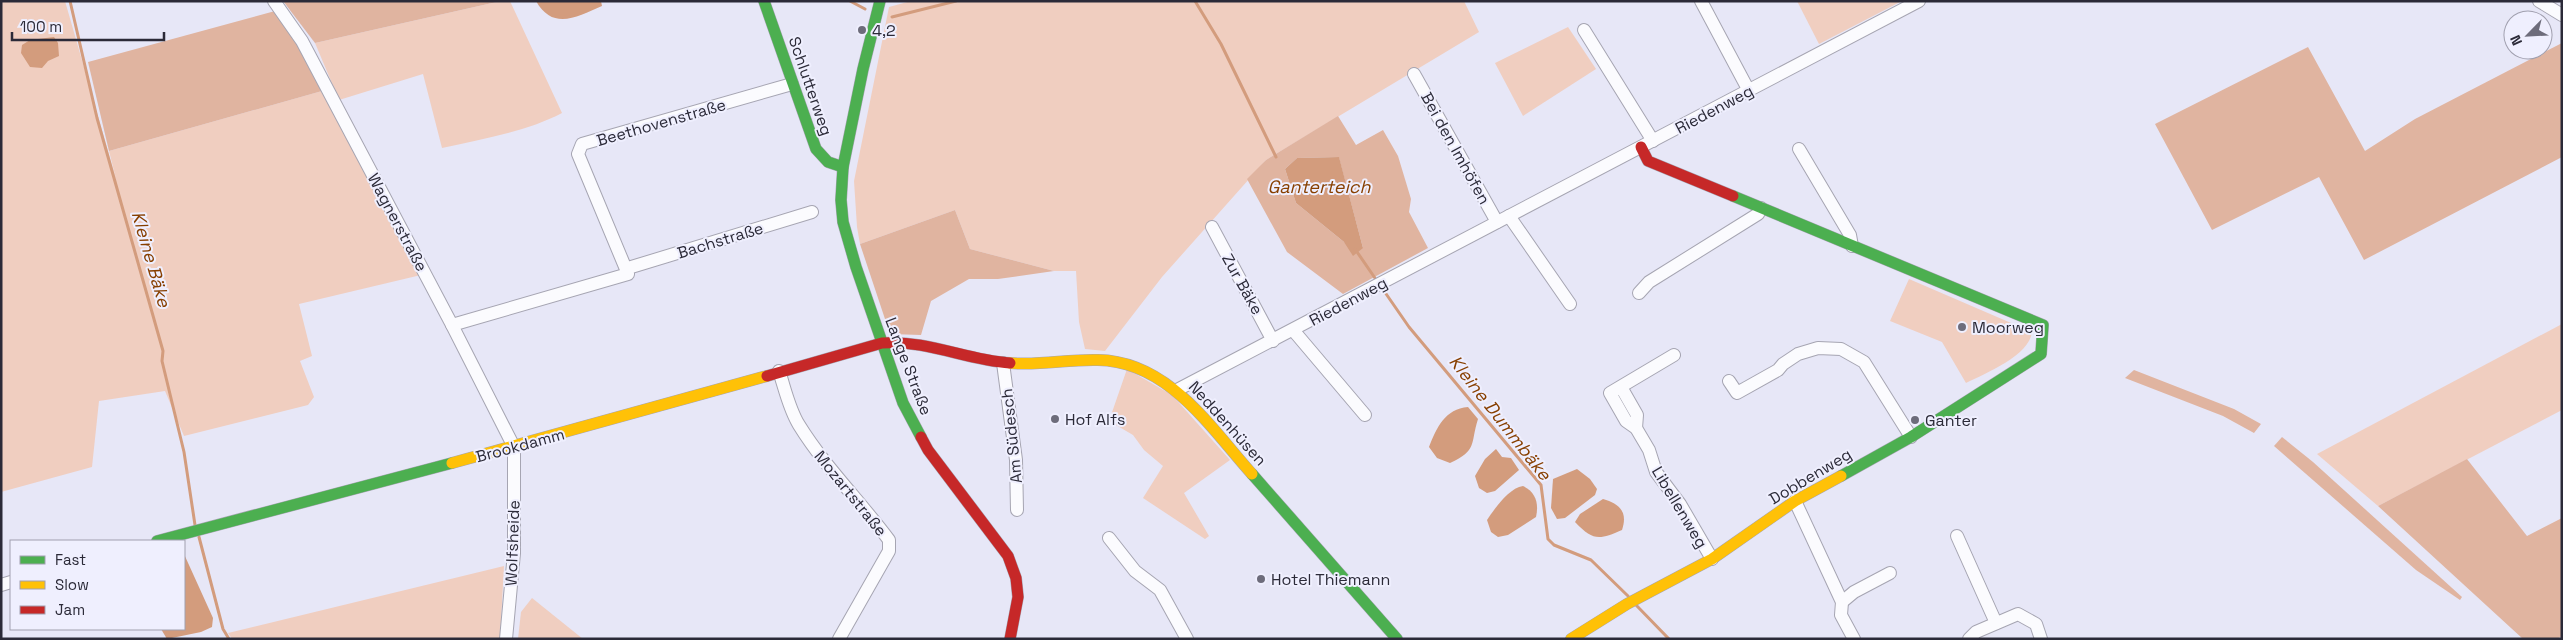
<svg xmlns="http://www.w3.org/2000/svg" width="2563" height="640" viewBox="0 0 2563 640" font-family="'Space Grotesk',sans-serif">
<rect width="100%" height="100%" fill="#e7e7f7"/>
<g fill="#f0cec0">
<path d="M1,1H65L116,179L109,151L322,91L421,275L299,304L312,356L300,361L314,397L308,405L184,436L165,391L99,401L92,467L1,492Z"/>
<path d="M501,1H510L562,113C526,132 481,139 442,148L423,74L339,100L315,43Z"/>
<path d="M911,1H1464L1479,32L1266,160L1162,277L1105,351L1085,349L1079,322L1076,271H1054L970,249L955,210L860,244L857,227L854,181L889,7Z"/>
<path d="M1797,1H1902L1819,44Z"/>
<path d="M1568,27L1596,69L1523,116L1495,63Z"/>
<path d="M1909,279L2032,332C2029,356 1986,373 1966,383L1942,342L1890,321Z"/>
<path d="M2562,324V410L2378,506L2317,454Z"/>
<path d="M1127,369L1172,395L1230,460L1184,493L1209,536L1205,539L1143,498L1163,466L1144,450L1133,435L1109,421Z"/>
<path d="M504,566L500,639H232L228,633Z"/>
<path d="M532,598L583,639H518L521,612Z"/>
</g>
<g fill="#e0b4a0" fill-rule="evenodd">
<path d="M283,1H501L315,43Z"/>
<path d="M275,11L299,47L322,91L109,151L88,62Z"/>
<path d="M2562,43V157L2364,260L2319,177L2212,230L2155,124L2308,47L2365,151L2415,119Z"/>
<path d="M1338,116L1356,145L1383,130L1398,156L1411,199L1409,212L1428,248L1343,294L1287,252L1247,179L1266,160ZM1339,157V158L1363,248L1344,242L1296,203L1285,169L1297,158Z"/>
<path d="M955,210L970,249L1054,271L998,279H969L931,301L921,335L890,334L860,244Z"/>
<path d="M2134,370L2234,409L2261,424L2254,433L2223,416L2125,378Z"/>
<path d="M2282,437L2313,462L2462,597L2460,600L2416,570L2274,446Z"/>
<path d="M2467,459L2527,536L2562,518V636L2557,639H2523L2378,506Z"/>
</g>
<g fill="#d39c7d">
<path d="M536,1H601L602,6C577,17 553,31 536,1Z"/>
<path d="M54,37L58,43L59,56L48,61L42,68L30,67L21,53L22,45L30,40Z"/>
<path d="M1339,157L1363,248L1353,256L1344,242L1296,203L1285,169L1297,158Z"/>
<path d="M1468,407L1478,419C1470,444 1478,450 1450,463L1437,458L1429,447C1437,427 1445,409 1468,407Z"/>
<path d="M1496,449L1502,457L1511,458L1519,470L1495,491L1487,493L1479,488L1475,476L1485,459Z"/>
<path d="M1577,469L1590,479L1597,489L1595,495L1565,518L1557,519L1551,508L1553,479Z"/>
<path d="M1523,486C1536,492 1539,504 1536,517L1508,535L1498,537L1491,532L1487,520C1495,508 1509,488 1523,486Z"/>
<path d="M1603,499C1620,504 1628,512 1622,530C1599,540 1593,541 1575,522L1580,514Z"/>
<path d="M184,554L213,618L212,627L201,632L167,639L161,629H184Z"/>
</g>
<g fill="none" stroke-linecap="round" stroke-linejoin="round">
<g stroke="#d39c7d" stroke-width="3">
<path d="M70,1L97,118L163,351L162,361L184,452L195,525"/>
<path d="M850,1L865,9"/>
<path d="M1195,1L1221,44L1276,157"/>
<path d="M892,17L956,1"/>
<path d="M1355,249L1377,281"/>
<path d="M1382,288L1409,327L1541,485L1548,539L1554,545L1591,560L1628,596"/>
<path d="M199,537L223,629L229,639"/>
<path d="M1636,605L1669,639"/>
</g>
<g stroke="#a6a5b2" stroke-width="14">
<g id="street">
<path d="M274,1L302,41L452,325L514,447V553L506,639"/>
<path d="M1701,1L1749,91"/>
<path d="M2539,1L2562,15"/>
<path d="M1584,30L1653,141"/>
<path d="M1414,74L1497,222"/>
<path d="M1799,149L1850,235L1852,246"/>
<path d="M1509,216L1570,304"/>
<path d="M1212,227L1273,341"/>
<path d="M628,268L812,212"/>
<path d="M1639,293L1649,282L1758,214L1761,208"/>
<path d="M452,325L628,274L578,154L582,144L792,84"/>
<path d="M1293,330L1365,415"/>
<path d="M1674,355L1610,393L1626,421L1636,428L1649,450L1656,472L1680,504L1712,559"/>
<path d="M1003,363L1016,460L1017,510"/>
<path d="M779,371C785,389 789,409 799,425C825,467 860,501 889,540V551L839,639"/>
<path d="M1729,381L1737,393L1778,370L1783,364L1798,354L1818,348L1841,349L1864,362L1911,437"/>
<path d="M1621,387L1637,415L1636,428"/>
<path d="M1177,390L1919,1"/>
<path d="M1795,501L1842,602L1841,615L1854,639"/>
<path d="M1957,536L1996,623"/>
<path d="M1109,538L1135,571L1160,590L1187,639"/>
<path d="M1,585L11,582"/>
<path d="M1842,602L1854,592L1890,573"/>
<path d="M1969,639L1976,632L2018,614L2036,624L2041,639"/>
</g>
</g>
<g stroke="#a6a5b2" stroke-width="12">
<g id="fast">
<path d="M764,1L816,149L828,162L843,167"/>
<path d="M880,1L863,69L843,167L841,200L843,222L856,267L903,403L921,437"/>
<path d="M1733,196L2043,325L2041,354L1911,437L1841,476"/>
<path d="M1252,474L1397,639"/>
<path d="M157,541L452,463"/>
</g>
</g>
<g stroke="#a6a5b2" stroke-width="12">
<g id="slow">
<path d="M1010,363C1039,366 1068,359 1098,360C1168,361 1210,427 1252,474"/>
<path d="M452,463L767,376"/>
<path d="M1571,639L1627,604L1712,559L1795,501L1841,476"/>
</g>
</g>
<g stroke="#a6a5b2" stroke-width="12">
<g id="jam">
<path d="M1641,147L1648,161L1733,196"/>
<path d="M767,376L882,343C929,340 965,360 1010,363"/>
<path d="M921,437L928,450L1008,556L1016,578L1018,597L1010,639"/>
</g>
</g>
<use href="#street" stroke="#fbfbfe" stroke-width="12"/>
<use href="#fast" stroke="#4caf50" stroke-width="11"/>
<use href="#slow" stroke="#ffc107" stroke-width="11"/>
<use href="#jam" stroke="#c62828" stroke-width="11"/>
</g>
<g fill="#6d6c7b" stroke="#efeffe" stroke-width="2">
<circle cx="862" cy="30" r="5"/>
<circle cx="1962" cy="327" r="5"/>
<circle cx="1055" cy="419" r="5"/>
<circle cx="1915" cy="420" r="5"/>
<circle cx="1261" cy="579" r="5"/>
</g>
<g text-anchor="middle" stroke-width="4" stroke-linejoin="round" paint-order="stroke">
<g font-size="16" fill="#2b2a38" stroke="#efeffe" text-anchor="start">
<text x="872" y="36">4,2</text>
<text x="1972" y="333">Moorweg</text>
<text x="1065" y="425">Hof Alfs</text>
<text x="1925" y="426">Ganter</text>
<text x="1271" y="585">Hotel Thiemann</text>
</g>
<g font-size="16" fill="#2b2a38" stroke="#efeffe">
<text transform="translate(811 86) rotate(71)" y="6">Schlutterweg</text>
<text transform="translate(1714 109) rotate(-28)" y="6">Riedenweg</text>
<text transform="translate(661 122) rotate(-16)" y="6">Beethovenstraße</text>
<text transform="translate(1456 148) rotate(61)" y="6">Bei den Imhöfen</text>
<text transform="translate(398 222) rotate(62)" y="6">Wagnerstraße</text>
<text transform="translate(720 240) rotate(-17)" y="6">Bachstraße</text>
<text transform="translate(1243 284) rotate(61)" y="6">Zur Bäke</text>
<text transform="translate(1348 301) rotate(-28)" y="6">Riedenweg</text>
<text transform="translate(909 366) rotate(69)" y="6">Lange Straße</text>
<text transform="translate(1228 423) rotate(48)" y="6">Neddenhüsen</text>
<text transform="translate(1011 436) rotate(-96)" y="6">Am Südesch</text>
<text transform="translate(520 445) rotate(-15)" y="6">Brookdamm</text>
<text transform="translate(1810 476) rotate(-31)" y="6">Dobbenweg</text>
<text transform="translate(851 493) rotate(51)" y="6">Mozartstraße</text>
<text transform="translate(1680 507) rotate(59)" y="6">Libellenweg</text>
<text transform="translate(512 543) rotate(-88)" y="6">Wolfsheide</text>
</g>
<g font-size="18" font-style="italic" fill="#873f00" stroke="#efeffe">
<text x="1319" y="193">Ganterteich</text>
<text transform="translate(151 259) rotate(74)" y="6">Kleine Bäke</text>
<text transform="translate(1500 418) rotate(52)" y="6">Kleine Dummbäke</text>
</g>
</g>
<rect width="2563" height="640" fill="none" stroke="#2b2a38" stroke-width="5"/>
<rect x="10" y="540" width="175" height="90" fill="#efeffe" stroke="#a1a0af"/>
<rect x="20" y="556" width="25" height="8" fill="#4caf50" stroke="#a1a0af"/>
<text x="55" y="565" font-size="15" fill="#2b2a38">Fast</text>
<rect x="20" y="581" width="25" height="8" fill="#ffc107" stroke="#a1a0af"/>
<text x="55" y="590" font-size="15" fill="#2b2a38">Slow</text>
<rect x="20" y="606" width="25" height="8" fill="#c62828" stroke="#a1a0af"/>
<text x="55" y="615" font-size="15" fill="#2b2a38">Jam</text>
<g transform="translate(2528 35) rotate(246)"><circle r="24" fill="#efeffe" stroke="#a1a0af"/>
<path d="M0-4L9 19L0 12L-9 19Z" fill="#6d6c7b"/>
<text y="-8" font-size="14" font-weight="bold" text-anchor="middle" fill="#2b2a38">N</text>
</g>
<path d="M12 32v8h152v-8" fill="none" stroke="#2b2a38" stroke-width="2.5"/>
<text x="20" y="32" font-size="15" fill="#2b2a38" stroke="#efeffe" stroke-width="4" paint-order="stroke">100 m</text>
</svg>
